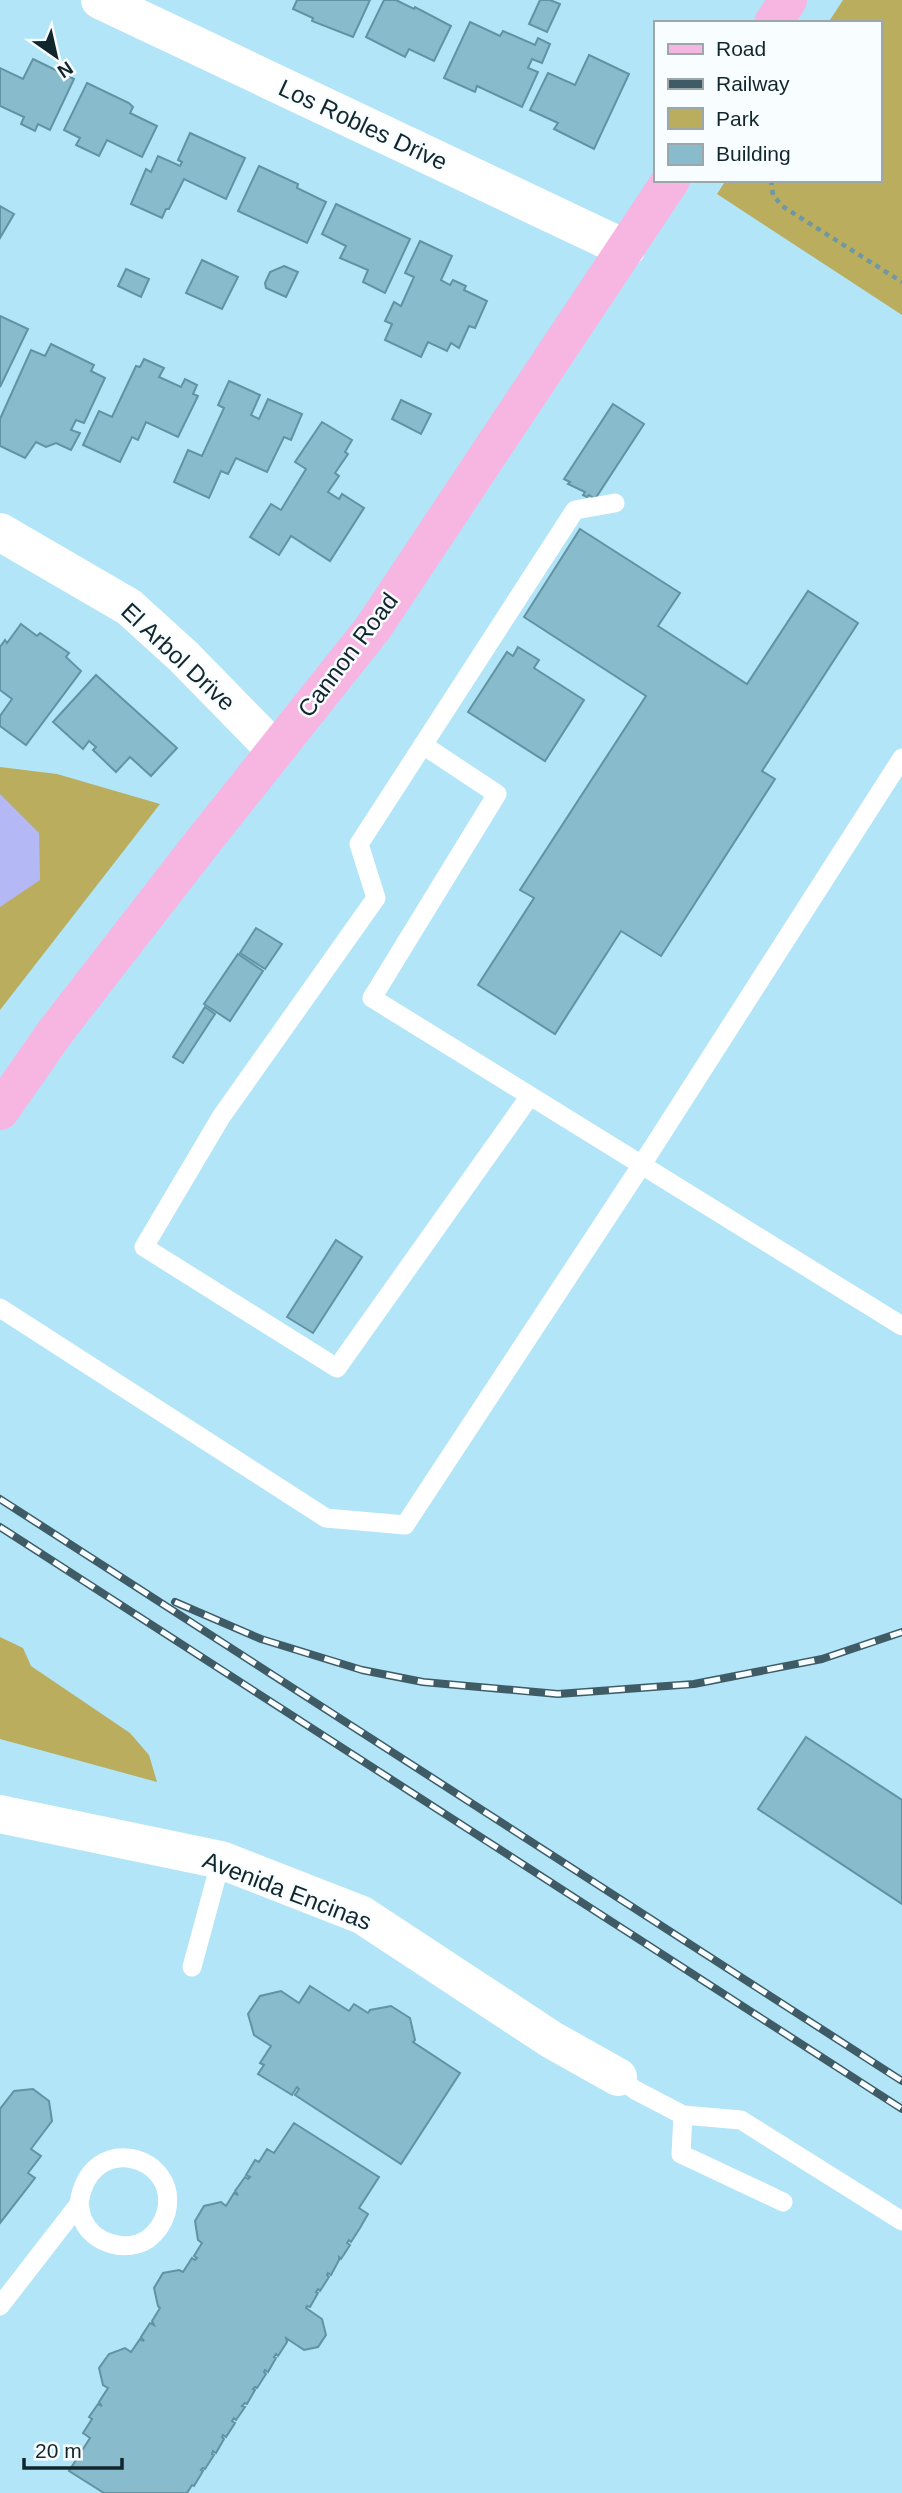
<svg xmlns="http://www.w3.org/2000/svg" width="902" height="2493" viewBox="0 0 902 2493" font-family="Arial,sans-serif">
<rect width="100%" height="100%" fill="#b1e5f7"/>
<g fill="#baad5e">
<path d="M843,0H902V315L717,194L726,180H879V23H828Z"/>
<path d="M0,767L57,774L160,804L0,1010Z"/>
<path d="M0,1637L23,1648L31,1666L130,1733L149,1755L157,1782L0,1739Z"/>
</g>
<path fill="#b4b9f5" d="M0,794L39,833L40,880L0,907Z"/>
<g fill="#8bc" stroke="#6193a3" stroke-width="2">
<path d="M297,0H370L353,37L312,21L313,18L293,9Z"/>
<path d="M384,0H396L414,9L415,7L451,26L434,61L409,49L405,57L366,37Z"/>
<path d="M540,0H550L560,4L547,32L529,24Z"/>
<path d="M470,22L500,36L503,31L535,45L538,38L550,44L542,63L532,59L528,68L538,72L522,107L477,86L475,92L444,78Z"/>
<path d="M589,55L629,74L594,149L554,129L558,123L530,110L548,73L575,85Z"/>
<path d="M33,59L74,79L50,130L38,124L35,131L21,124L24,117L0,106V68L23,79Z"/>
<path d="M87,83L129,103L133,107L130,113L157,126L142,157L107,140L99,156L76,145L80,138L64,130Z"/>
<path d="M190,133L245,158L226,199L184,179L169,209H166L162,218L131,204L146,169L151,172L158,156L180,166L182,162L178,160Z"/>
<path d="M259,166L298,184L297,188L326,202L307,243L238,211Z"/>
<path d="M336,204L410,239L385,293L363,282L368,270L340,258L346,246L322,234Z"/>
<path d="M0,206L14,214L0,238Z"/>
<path d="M420,241L452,256L441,280L450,285L453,280L466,286L464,290L487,301L475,328L469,326L459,348L451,343L447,351L428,342L421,357L385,340L392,324L385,321L394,302L401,306L414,277L405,273Z"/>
<path d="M202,260L238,277L222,309L186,293Z"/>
<path d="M284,266L298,272L286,297L266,288L265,283L270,272Z"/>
<path d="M126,269L149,279L141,297L118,286Z"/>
<path d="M0,316L28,329L0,387Z"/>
<path d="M51,344L94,365L91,371L105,378L84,423L76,420L71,430L80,433L71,450L56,443L46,447L36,442L25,458L0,446V419L31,350L45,356Z"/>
<path d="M144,359L164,368L159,377L181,387L185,379L197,385L193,394L198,396L178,437L146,422L138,440L132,437L120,462L83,445L99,411L112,417L136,366L140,367Z"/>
<path d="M229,381L260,395L251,415L259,419L268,399L302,414L291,440L284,437L267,472L236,458L228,474L221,471L209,498L174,482L188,450L202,456L224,408L218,405Z"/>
<path d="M401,400L431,414L421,434L392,419Z"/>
<path d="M613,404L644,424L595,499L589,495L587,497L583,495L585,492L568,484L570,482L564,479Z"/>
<path d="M322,422L352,440L345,452L348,454L335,473L339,476L328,492L339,499L342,494L364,508L330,561L291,536L279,555L250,537L271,504L281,510L306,469L295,462Z"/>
<path d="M580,529L680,593L658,626L747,684L808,591L858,623L762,771L775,779L661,956L621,931L555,1034L478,985L534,898L520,890L646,696L524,617Z"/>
<path d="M21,624L37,636L40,633L69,653L66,657L81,671L26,745L0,726V716L12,699L0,690V647L5,640L7,643Z"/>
<path d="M518,647L539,660L534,668L584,700L545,761L468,712L507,652L513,656Z"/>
<path d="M96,675L177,748L151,776L130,757L116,772L93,750L96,747L89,741L83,749L53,722Z"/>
<path d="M256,928L282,944L265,969L240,953Z"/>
<path d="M238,954L263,971L230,1021L204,1004Z"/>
<path d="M205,1007L215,1014L183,1063L173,1057Z"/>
<path d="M336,1240L362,1257L313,1333L287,1317Z"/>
<path d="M806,1737L902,1800V1904L758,1809Z"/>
<path d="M310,1986L349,2011L354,2004L368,2013L370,2010L391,2006L410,2018L415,2040L413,2042L460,2073L401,2164L295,2095L299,2089L297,2087L292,2095L258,2074L264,2065L260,2063L271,2046L254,2035L248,2014L260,1996L281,1991L299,2003Z"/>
<path d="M33,2089L49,2101L52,2121L31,2149L41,2156L28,2173L35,2178L0,2223V2109L14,2091Z"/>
<path d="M294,2123L379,2177L359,2208L368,2214L360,2228L351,2242L349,2240L347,2243L350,2245L341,2259L339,2257V2260L331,2275L328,2273L327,2275L329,2277L320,2291L318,2289L316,2292L318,2293L310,2307L307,2306L306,2308L322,2319L326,2335L318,2347L304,2350L286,2338L287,2342L278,2356L276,2354L274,2357L276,2358L268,2372L265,2370L264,2372L266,2374L257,2388L255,2387L253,2389L255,2390L247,2404L245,2403L242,2406L245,2407L236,2420L234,2418L232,2421L235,2423L226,2437L223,2435L222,2437L224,2439L216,2453L213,2451L212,2454L214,2455L205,2469L203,2468L201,2470L203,2471L194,2486L192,2485L187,2493H104L69,2471L90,2438L83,2433L92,2419L89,2417L98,2404L102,2406L99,2402L108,2388L103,2385L99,2368L109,2354L125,2348L131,2352L140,2339L144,2341L141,2337L150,2323L154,2325L152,2321L160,2308L158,2306L154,2288L163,2273L179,2270L183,2272L192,2258L195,2260L197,2258L194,2256L202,2243L198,2240L195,2221L204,2206L221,2202L226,2206L234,2193L238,2195L235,2191L245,2177L248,2179L250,2177L246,2175L255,2160L259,2162L267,2149L274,2153Z"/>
</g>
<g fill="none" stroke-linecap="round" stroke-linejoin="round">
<path stroke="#7097a4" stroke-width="4.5" stroke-dasharray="5 5" stroke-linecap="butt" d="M771,180L773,195L782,206L902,282"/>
<g stroke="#fff" stroke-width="19">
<path d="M423,745L497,794L372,998L902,1326"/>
<path d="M530,1096L337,1368L144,1247L221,1117L376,898L359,844L575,510L615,503"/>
<path d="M0,1308L326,1518L405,1525L641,1166L902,758"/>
<path d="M192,1967L221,1860"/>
<path d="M618,2077L635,2090L683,2115L741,2120L902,2221"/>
<path d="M683,2115L681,2154L783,2202"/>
<path d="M0,2306L79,2204C89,2129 181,2155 166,2213C163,2223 157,2232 148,2239C127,2253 93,2244 83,2220C81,2216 80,2209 79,2204"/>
</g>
<g stroke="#fff" stroke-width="38">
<path d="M100,0L626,249"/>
<path d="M0,532L129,607L183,656L275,750"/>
<path d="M0,1814L221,1860L362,1915L552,2040L618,2077"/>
</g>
<g stroke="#f7b6e2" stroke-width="38">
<path d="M773,23L788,0"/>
<path d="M0,1111L56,1031L198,848L373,628L671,180"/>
</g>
<g stroke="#3f5c66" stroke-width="8">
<g id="rail">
<path d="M0,1499L902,2081"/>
<path d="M0,1527L902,2109"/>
<path d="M175,1602L261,1639L362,1670L423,1682L558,1694L694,1684L822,1659L902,1632"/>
</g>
</g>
<use href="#rail" stroke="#f8fdff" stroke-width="5" stroke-dasharray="16" stroke-linecap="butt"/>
</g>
<g text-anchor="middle" stroke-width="5" stroke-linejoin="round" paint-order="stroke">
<g font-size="24" fill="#12262d" stroke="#f8fdff">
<text transform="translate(363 125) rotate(25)" y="8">Los Robles Drive</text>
<text transform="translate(348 655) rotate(-53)" y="8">Cannon Road</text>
<text transform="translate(178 657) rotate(43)" y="8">El Arbol Drive</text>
<text transform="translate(287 1891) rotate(21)" y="8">Avenida Encinas</text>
</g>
</g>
<rect x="654" y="21" width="228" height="161" fill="#f8fdff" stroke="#9ca7ab" stroke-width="2"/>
<rect x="668" y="44" width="35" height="10" fill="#f7b6e2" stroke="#9ca7ab" stroke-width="2"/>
<text x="716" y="56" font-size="21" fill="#12262d">Road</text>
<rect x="668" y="79" width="35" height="10" fill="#3f5c66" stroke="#9ca7ab" stroke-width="2"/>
<text x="716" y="91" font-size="21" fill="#12262d">Railway</text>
<rect x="668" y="108" width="35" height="21" fill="#baad5e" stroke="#9ca7ab" stroke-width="2"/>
<text x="716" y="126" font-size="21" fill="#12262d">Park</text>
<rect x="668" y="144" width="35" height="21" fill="#88bbcc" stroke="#9ca7ab" stroke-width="2"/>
<text x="716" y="161" font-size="21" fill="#12262d">Building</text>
<g transform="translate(56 56) rotate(146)" stroke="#f8fdff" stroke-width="5" paint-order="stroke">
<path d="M0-5L12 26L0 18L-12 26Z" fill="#12262d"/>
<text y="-10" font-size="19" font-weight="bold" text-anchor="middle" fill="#12262d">N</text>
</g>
<path d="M24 2458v10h98v-10" fill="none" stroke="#12262d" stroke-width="3.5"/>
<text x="35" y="2458" font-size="21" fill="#12262d" stroke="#f8fdff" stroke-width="5" paint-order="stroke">20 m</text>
</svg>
